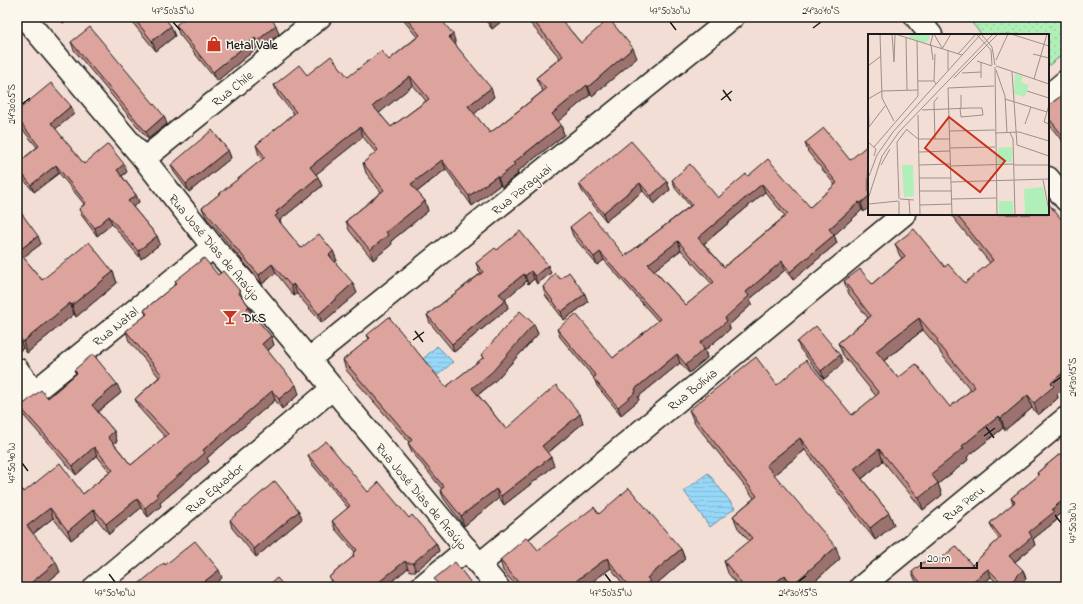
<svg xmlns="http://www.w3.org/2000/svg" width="1083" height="604" viewBox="0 0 1083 604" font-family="'Indie Flower',sans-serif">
<defs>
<pattern id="green-dots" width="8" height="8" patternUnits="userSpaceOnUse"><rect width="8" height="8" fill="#b0f0b8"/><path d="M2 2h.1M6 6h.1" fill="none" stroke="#97cd9e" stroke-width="1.8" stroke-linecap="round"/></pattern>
<pattern id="water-rules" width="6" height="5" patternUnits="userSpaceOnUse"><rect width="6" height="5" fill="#97d8f9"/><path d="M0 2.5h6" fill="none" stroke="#82b9d5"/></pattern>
</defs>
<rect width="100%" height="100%" fill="#f2ded4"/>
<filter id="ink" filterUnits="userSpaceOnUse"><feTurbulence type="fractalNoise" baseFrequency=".025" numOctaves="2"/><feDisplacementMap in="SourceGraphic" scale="8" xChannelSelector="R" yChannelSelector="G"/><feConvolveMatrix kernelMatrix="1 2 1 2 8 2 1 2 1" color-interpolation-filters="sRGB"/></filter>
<g filter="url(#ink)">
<path fill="url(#green-dots)" stroke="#66866a" d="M967,17H1066V52L1048,66V35H982Z"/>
<g fill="url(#water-rules)" stroke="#668da1">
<path d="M437,346L453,362L438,375L423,359Z"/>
<path d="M708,473L735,508L710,527L684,491Z"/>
</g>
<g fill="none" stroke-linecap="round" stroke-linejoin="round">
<g stroke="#1c1c1c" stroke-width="25">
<g id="minor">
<path d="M24,17L144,159L213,247L241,278L498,587"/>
<path d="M916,17L931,35"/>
<path d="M1048,96L1066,81"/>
<path d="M144,159L320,17"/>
<path d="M1048,178L1066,200"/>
<path d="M308,360L733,17"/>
<path d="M17,369L34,392"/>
<path d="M17,406L213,247"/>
<path d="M480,564L904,214"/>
<path d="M95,587L332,389"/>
<path d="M421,587L467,549"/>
<path d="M861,587L1066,418"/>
</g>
</g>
<use href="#minor" stroke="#fbf7ec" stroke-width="22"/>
</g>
<g fill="#be8c87" stroke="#1c1c1c" fill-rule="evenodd">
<path d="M58,17H70L63,23Z"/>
<path d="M130,17H164L175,36L156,51L132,22Z"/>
<path d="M401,17H439L456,44H455L494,97L474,114L490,133L543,91L540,87L536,78L560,58L529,22L528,17H559L581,43L637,58L592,96L590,95L558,121L561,125L564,135L517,172L518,174L502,187L500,185L472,206L446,169L417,192L425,201L428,211L391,241L392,244L373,260L349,230L346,221L381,192L366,173L363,163L376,153L363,137L316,174L322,186L280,220L281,223V224L301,248L333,251L337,261L335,262L357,293L322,323L297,294L294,296L276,273L262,284L206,217L202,208L263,159L259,155L256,145L294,114L278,95L274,85L307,75L348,77L389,60L417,37ZM413,85L426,101L391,127L379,113Z"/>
<path d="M483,17H507L492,29Z"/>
<path d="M176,25L279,34L260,50L258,47L217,81L179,34Z"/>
<path d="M71,42L167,124L148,139L74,50Z"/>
<path d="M1066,92V146L1048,123V106Z"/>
<path d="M71,106L74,114L55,129L84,164L127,172L122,176L136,195L139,202L133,207L157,236L160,244L141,259L112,224L97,236L82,216L79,209L84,204L59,173L34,192L18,173L17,169V164L37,147L17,123V111Z"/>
<path d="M805,143L850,160L864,212L862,210L834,235L837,243L793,280L785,270L750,299L752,304L729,325L730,329L705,350L707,358L689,373L680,363L638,397L639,400L621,415L597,386L594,378L560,337L557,329L613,358L658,321L604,260L597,265L573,236L570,227L625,256L690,206L675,188L672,180L718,198L748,176L810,207L835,185L808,152ZM765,192L785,216L724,267L704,244ZM681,250L712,284L686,305L654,270Z"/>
<path d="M228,150L231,158L189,192L174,172L171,165Z"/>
<path d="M667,182L670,190L654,204L643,191L606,221L582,191L579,184Z"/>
<path d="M17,212L41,244L23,257L42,280L113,272L117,283L76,317L74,314L27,353L23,348L17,353Z"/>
<path d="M951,214H1048L1057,394L1058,398L1038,415L1032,408L1005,430L1003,428L967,457L968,460L938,484L942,495L923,510L883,461L862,479L889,513L894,525L875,540L805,450L774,475L840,559L808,587H739L728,573L724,561L749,541L738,528L733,516L754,498L694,422L689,410L777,385L852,415L876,396L843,355L838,343L868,318L849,294L844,281L872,284L902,258L900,256L895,244L945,267L965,283L990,263L952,216ZM923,330L939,349L941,354L971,390L950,407L898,378L884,361Z"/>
<path d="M497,250L551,273L537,284L534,279L528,284L527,281L505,299L508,308L454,352L430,323L427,315L481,273L479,271L476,263Z"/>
<path d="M218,275L242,298L249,306L252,314L271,336L274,345L268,351L299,394L282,409L275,400L207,458L209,462L160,503L161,506L148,517L141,508L109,534L97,519L71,540L53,518L33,534L60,572L41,587H17L24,492L83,494L110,472L97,456L76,475L24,416L20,407L48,398L76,374L74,370L121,393L98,412L114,431L117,441L114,444L131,465L165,437L139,408L135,399L159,377L129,341L126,331L146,315L144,310L176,284L175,281Z"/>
<path d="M543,287L588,302L564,320L545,295Z"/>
<path d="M534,324L538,334L495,381L478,395L506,429L580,414L583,423L548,453L554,466L504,505L499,498L464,526L444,499L440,490L442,489L412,452L408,443L409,442L346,370L343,360L369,339L367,335L446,387L483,358L481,355Z"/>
<path d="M797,342L843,363L824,379L800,349Z"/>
<path d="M1066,445V509L1056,517L1057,520L1033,539L1035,545L1015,562L1023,570L1026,579L1017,587H1001L991,577L979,587H920L915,580L912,572L935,563L972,565L999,539L993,531L990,523L1013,504L1011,498L1038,476L1037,473L1066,449L1065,446Z"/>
<path d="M308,455L409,518L436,543L439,551L416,571H410L408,568L385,587H334L332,585L329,577L354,556L353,554L355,552L335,529L332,521L348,508L311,463Z"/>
<path d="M599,514L681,549L685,559L653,587H625L611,568L585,587H517L503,571L500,560L538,550Z"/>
<path d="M302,519L256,557L232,528L230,520Z"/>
</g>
<g fill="#9b726e" stroke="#1c1c1c">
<path d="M60,17H70L63,23Z"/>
<path d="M493,17H507L492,29L489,20Z"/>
<path d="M276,25L279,34L260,50L257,41Z"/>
<path d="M171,26L175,36L156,51L152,41Z"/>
<path d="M453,34L456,44L453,46L449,37Z"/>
<path d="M255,38L258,47L217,81L213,72Z"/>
<path d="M633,48L637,58L592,96L588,87Z"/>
<path d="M410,76L413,85L377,115L373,106Z"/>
<path d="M587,85L590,95L555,124L552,114Z"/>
<path d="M491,88L494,97L472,116L468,106Z"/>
<path d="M71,106L74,114L53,131L51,123Z"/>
<path d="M164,116L167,124L148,139L146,132Z"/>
<path d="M561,125L564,135L517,172L518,174L502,187L498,178L513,163Z"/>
<path d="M360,127L363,137L314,176L310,167Z"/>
<path d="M228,150L231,158L189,192L186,184Z"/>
<path d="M442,160L446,169L414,194L411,184Z"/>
<path d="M124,164L127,172L119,178L117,170Z"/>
<path d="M56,165L59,173L34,192L31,185Z"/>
<path d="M497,176L500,185L472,206L469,196Z"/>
<path d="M318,177L322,186L280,220L281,223L278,226L275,216L276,212Z"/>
<path d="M667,182L670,190L654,204L651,196Z"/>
<path d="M640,183L643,191L606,221L603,213Z"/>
<path d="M762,184L765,192L701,246L698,238Z"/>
<path d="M136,195L139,202L131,209L128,201Z"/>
<path d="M869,196V207L864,212L861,203Z"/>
<path d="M425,201L428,211L391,241L392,244L373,260L370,250L386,232Z"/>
<path d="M859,202L862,210L832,237L829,229Z"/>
<path d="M109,216L112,224L97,236L95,228Z"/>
<path d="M834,235L837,243L793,280L790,272Z"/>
<path d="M38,236L41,244L17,262V252Z"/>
<path d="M157,236L160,244L141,259L138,251Z"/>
<path d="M678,241L681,250L652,272L648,264Z"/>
<path d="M333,251L337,261L332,264L329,255Z"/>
<path d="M600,252L604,260L597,265L594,257Z"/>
<path d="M782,261L785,270L750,299L752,304L729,325L730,329L705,350L707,358L689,373L686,365L700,343L746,292Z"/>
<path d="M272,264L276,273L262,284L259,275Z"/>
<path d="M548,265L551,273L537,284L535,276Z"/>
<path d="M531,271L534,279L528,284L525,276Z"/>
<path d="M113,272L117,283L76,317L72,305Z"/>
<path d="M524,274L527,281L502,302L499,294Z"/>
<path d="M353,283L357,293L322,323L319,314Z"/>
<path d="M293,284L297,294L294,296L291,286Z"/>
<path d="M240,291L243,300L238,292Z"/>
<path d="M585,294L588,302L564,320L561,312Z"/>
<path d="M506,300L508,308L454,352L452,344Z"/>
<path d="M70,303L74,314L27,353L23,342Z"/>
<path d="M249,306L253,316L247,308Z"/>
<path d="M919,318L923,330L881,363L876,351Z"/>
<path d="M534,324L538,334L495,381L475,397L472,388Z"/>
<path d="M271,336L274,345L265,353L262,344Z"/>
<path d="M19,337L23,348L17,353V338Z"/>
<path d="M677,354L680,363L638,397L639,400L621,415L618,407L635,389Z"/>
<path d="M840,355L843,363L824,379L821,371Z"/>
<path d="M1066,370V386L1057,394L1058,398L1038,415L1034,403L1051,383Z"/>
<path d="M117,384L121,393L95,414L92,405Z"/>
<path d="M296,385L299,394L282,409L279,399Z"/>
<path d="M272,391L275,400L207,458L209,462L160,503L161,506L148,517L145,508L156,494L203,450Z"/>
<path d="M1028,395L1032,408L1005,430L1001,418Z"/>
<path d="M580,414L583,423L545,455L542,446Z"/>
<path d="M999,416L1003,428L967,457L968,460L938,484L942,495L923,510L919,498L931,474L962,446Z"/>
<path d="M114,431L117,441L111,446L108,437Z"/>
<path d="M800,438L805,450L770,478L766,465Z"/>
<path d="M94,447L97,456L76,475L73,466Z"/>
<path d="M879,449L883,461L858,482L854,469Z"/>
<path d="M551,457L554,466L504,505L501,496Z"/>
<path d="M496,489L499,498L464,526L461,516Z"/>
<path d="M1066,498V509L1056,517L1057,520L1033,539L1035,545L1012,564L1009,556L1029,532L1052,509Z"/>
<path d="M137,499L141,508L109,534L106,524Z"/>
<path d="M50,508L53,518L30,536L27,526Z"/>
<path d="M94,509L97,519L71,540L68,531Z"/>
<path d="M299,511L302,519L256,557L254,549Z"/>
<path d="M889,513L894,525L875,540L870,528Z"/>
<path d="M436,543L439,551L416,571L413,563Z"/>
<path d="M836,547L840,559L808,587H793L792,585Z"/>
<path d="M681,549L685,559L653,587H642L647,578Z"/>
<path d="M607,558L611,568L585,587H569V586Z"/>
<path d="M405,561L408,568L385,587H373Z"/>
<path d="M56,562L60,572L41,587H26Z"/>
<path d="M988,569L991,577L979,587H966Z"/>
<path d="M219,570L222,578L211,587H201L200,585Z"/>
<path d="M1023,570L1026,579L1017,587H1006Z"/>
<path d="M785,575L789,587H770Z"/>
<path d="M198,583L200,587H194Z"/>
</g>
<g fill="#dda39d" stroke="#1c1c1c" fill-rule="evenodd">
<path d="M133,17H164L171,26L152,41Z"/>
<path d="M186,17H269L276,25L257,41L255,38L213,72L176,25Z"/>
<path d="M405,17H439L453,34L449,37L491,88L468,106L490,133L546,89L536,78L563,56L530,17H559L581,43L609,19L633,48L588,87L587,85L552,114L561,125L513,163L515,165L498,178L497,176L469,196L442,160L411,184L425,201L386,232L388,235L370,250L346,221L384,190L363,163L378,150L360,127L310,167L318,177L276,212L278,214L275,216L301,248L319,234L333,251L329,255L353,283L319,314L293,284L291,286L272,264L259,275L202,208L265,157L256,145L296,112L274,85L299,65L307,75L331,56L348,77L381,51L389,60L420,35ZM410,76L429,99L391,127L373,106Z"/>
<path d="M487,17H493L489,20Z"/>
<path d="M90,27L164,116L146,132L71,42Z"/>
<path d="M51,83L71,106L51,123L84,164L108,144L124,164L117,170L136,195L128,201L157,236L138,251L109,216L95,228L79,209L86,203L56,165L31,185L17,167V164L39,146L17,118V111Z"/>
<path d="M1066,92V140L1048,117V106Z"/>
<path d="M824,128L850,160L869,144V196L861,203L859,202L829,229L834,235L790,272L782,261L746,292L749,296L725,318L727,321L700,343L704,349L686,365L677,354L635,389L636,392L618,407L593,378L596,376L557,329L576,314L613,358L660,319L600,252L594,257L570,227L589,212L625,256L692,205L672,180L690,164L718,198L746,174L748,176L768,159L810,207L837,183L805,143ZM762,184L788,214L724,267L698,238ZM678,241L714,282L686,305L648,264Z"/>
<path d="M212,130L228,150L186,184L171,165Z"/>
<path d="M631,141L667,182L651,196L640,183L603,213L579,184Z"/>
<path d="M1048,203L1066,225V370L1051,383L1054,386L1034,403L1028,395L1001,418L999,416L962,446L964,448L931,474L938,483L919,498L879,449L854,469L889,513L870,528L800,438L766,465L836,547L792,585L785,575L770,587H744L724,561L752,538L733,516L757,496L689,410L756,357L777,385L806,360L852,415L879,393L838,343L871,316L844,281L860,269L872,284L905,256L895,244L914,229L945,267L948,264L965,283L993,260L956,214H1048ZM919,318L938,340L937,342L975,387L950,407L916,364L898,378L876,351Z"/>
<path d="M19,210L38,236L17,252V212Z"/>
<path d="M520,231L548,265L535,276L531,271L525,276L524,274L499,294L506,300L452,344L427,315L483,272L476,263L495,248L497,250Z"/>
<path d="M89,242L113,272L72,305L70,303L23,342L19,337L17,338V256L20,253L42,280Z"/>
<path d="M204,258L218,275L223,271L240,291L238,292L249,306L247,308L271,336L262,344L296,385L279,399L272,391L203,450L205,453L156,494L158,497L145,508L137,499L106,524L94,509L68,531L50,508L27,526L56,562L26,587H17V483L24,492L60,463L83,494L113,470L94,447L73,466L20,407L41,390L48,398L77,373L74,370L93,354L117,384L92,405L114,431L108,437L131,465L168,434L135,399L162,375L126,331L147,314L144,310L177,283L175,281Z"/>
<path d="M569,272L585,294L561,312L543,287L555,273L560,279Z"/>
<path d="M520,311L534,324L492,372L472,388L506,429L556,385L580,414L542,446L551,457L501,496L496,489L461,516L440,490L444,487L408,443L412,440L343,360L370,338L367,335L389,317L446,387L484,357L481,355Z"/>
<path d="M816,326L840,355L821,371L797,342Z"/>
<path d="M326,441L368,492L379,482L409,518L412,515L436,543L413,563H407L405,561L373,587H337L329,577L354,556L353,554L357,550L332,521L350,506L308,455Z"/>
<path d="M1066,449V498L1052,509L1054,512L1029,532L1032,537L1009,556L1023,570L1006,587L988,569L966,587H957L955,586L954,587H924L912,572L930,557L935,563L956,546L972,565L1001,537L990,523L1015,502L1011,498L1039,475L1037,473Z"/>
<path d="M275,481L299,511L254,549L230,520Z"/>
<path d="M629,488L681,549L647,578L650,581L642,587H629L607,558L569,586L570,587H522L500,560L527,537L538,550L594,507L599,514Z"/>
<path d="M195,541L219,570L200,585L198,583L194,587H135L164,563L165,565Z"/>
<path d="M455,562L474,587H435L438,584L434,579Z"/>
<path d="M277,578L285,587H266Z"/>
</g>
</g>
<path fill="none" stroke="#1c1c1c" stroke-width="1.5" d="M173,22L180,30M670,22L676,30M813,28L821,22M723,90L731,101M721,100L732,91M22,104L30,98M415,331L423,342M413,340L424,332M1053,383L1061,377M986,427L994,438M984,436L995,428M22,463L28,471M1055,515L1061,523M109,574L115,582M605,574L611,582M798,582L806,576"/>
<defs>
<g id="shop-bare" transform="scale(1.2)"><path d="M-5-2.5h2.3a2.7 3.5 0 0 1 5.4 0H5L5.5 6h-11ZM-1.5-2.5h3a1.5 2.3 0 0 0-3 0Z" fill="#c8321e" stroke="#fbf7ec" stroke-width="2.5" paint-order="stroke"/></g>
<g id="bar-bare" transform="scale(1.2)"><path d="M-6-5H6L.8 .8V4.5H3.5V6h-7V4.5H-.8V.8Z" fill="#c8321e" stroke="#fbf7ec" stroke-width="2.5" paint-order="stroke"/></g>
</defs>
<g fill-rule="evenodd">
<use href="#shop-bare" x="214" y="44"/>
<use href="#bar-bare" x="230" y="317"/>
</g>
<g text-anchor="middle" stroke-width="3" stroke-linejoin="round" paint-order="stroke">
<g font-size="13" font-weight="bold" fill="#1c1c1c" stroke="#fbf7ec" text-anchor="start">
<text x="226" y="49">Metal Vale</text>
<text x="242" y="322">DKS</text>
</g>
<g font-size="13" fill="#1c1c1c" stroke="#fbf7ec">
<text transform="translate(232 88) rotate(-39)" y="5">Rua Chile</text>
<text transform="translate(521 189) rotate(-39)" y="5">Rua Paraguai</text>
<text transform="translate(215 247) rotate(50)" y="5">Rua José Dias de Araújo</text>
<text transform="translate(115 326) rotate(-39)" y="5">Rua Natal</text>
<text transform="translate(692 389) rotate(-39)" y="5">Rua Bolívia</text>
<text transform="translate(214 488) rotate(-40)" y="5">Rua Equador</text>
<text transform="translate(422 496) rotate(50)" y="5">Rua José Dias de Araújo</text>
<text transform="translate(963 503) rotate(-39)" y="5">Rua Peru</text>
</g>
</g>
<g transform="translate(868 34)">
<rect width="181" height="181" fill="#f2ded4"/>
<path d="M147,39L155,42L153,48L161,51L157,63L146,60ZM144,113V128L130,129V114ZM34,131H45L46,162L36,163ZM175,153L181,181H154L157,179L156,155ZM131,167H145V180H131Z" fill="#b0f0b8"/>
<path d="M42,0H62L61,6L57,9L41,4Z" fill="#b0f0b8"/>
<path fill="none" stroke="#9c908a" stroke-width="1" d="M12,0L14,64L26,87M24,0L26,28L27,1M27,0L94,21M66,0L74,14M108,0L123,16L124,31M113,0L124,13L127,31M143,0L181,12M38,4L39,56M63,11L65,26M62,12L65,0M74,15L83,0M67,20L66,47L68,50M90,20L108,0M165,20L181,24M128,26L140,0M109,27L124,32M0,32L13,22M128,32L181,50M127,33L129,181M80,36V16M128,36L137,62L139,99M144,38L149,111L181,122M94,39L113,38M86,44L130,0M113,44V28M166,45L179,0M50,47H66M159,57L181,64M93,61V74M0,62L1,92M0,65L14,57L50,56M137,65L179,78M181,71L176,88L181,90M54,76L102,74H114L115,81L93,83L92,74M50,81L52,181M157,90L163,73M1,93L17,72M38,95L50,105M82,97L127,96M127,99L151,98L181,107M142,99L145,105L147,181M50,105H82M67,105L66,68L70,63M0,108L8,115L6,122M6,113L50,62L49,7M82,114L127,113M51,118L82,117M13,131L22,115M51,131L83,130M146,131H181M83,132L146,130M1,142L9,121L25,98L113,0M51,144H83M175,146L181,177M83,148L181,145M52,157H84M0,165L14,122L31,98L125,0M31,165L29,108L39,95M32,165L46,166M84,165L128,164M41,166L42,181M1,170L30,167M52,171L84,170M31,181V167M84,181L80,54L126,52"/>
<path fill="#c8321e" fill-opacity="0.15" stroke="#c8321e" stroke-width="2" d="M81,83L137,127L112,158L57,114Z"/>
<rect width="181" height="181" fill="none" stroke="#1c1c1c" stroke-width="2"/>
</g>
<rect width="1083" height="604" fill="none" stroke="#fbf7ec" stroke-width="44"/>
<path d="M921 562v6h56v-6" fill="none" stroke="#1c1c1c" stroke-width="2"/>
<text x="927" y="562" font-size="12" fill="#1c1c1c" stroke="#fbf7ec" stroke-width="3" paint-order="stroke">20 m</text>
<rect x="22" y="22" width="1039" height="560" fill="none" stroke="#1c1c1c" stroke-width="1.5"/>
<g font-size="10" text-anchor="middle" fill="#1c1c1c">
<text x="173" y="14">47°50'35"W</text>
<text x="670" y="14">47°50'30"W</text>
<text x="821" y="14">24°30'10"S</text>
<text transform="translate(11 104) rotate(-90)" y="4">24°30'05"S</text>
<text transform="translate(1072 377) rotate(-90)" y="4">24°30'15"S</text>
<text transform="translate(11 463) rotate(-90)" y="4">47°50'40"W</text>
<text transform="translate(1072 523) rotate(-90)" y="4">47°50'30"W</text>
<text x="115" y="596">47°50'40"W</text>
<text x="611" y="596">47°50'35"W</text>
<text x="798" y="596">24°30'15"S</text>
</g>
</svg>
